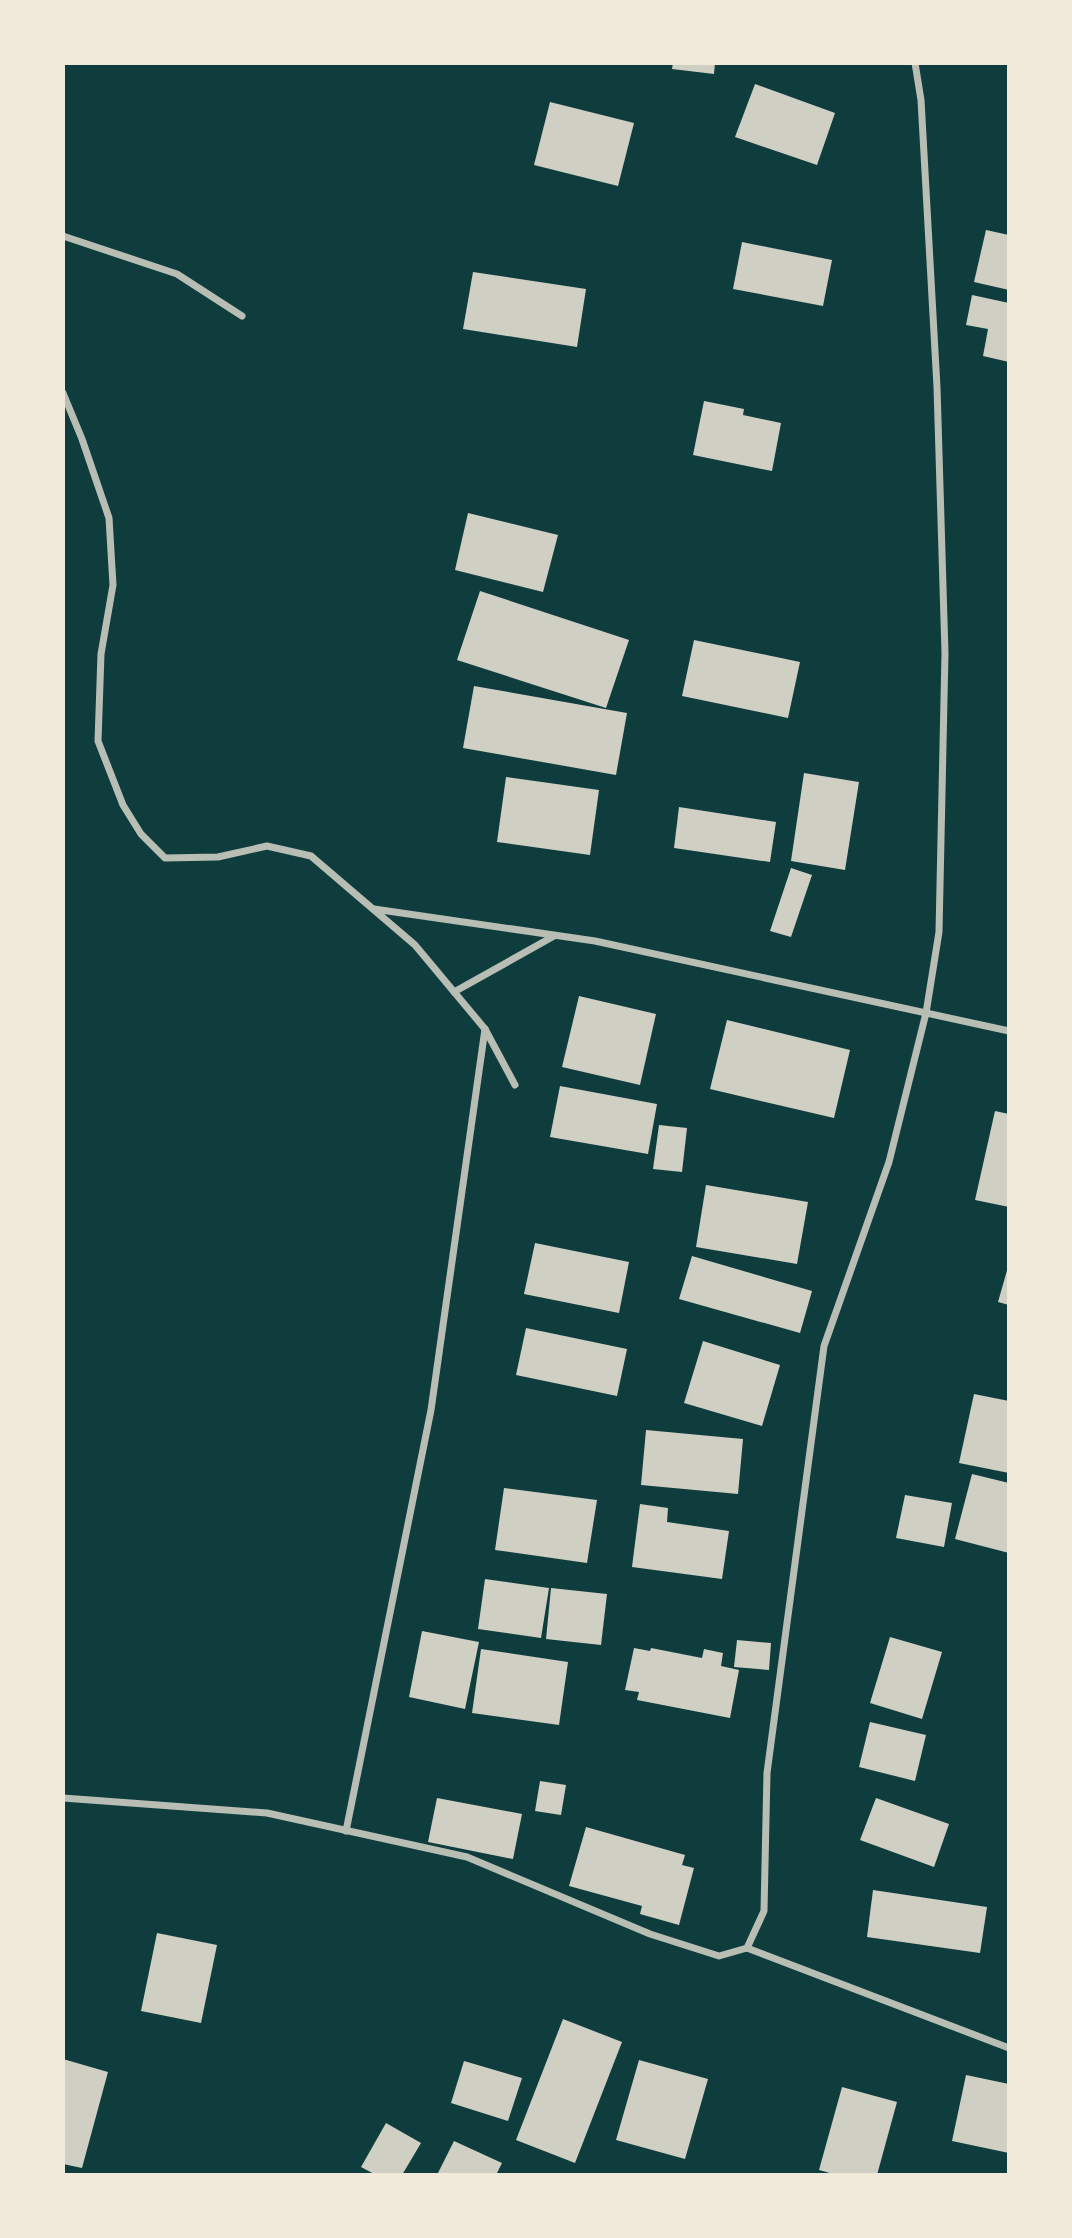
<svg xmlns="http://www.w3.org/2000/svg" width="1072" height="2238" viewBox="0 0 1072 2238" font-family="'PT Serif',serif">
<rect width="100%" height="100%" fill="#0f3d3e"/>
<g fill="#cfcfc3">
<path d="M673,63H715L714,74L672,69Z"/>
<path d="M755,84L835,113L817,165L735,137Z"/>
<path d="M550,102L634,123L618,186L534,165Z"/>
<path d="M986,230L1009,235V290L974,282Z"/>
<path d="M742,242L832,260L823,306L733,289Z"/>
<path d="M473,272L586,289L577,347L463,329Z"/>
<path d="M972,295L1009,303V362L983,356L988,329L966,325Z"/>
<path d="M704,401L744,409L743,415L781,423L772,471L693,455Z"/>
<path d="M468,513L558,535L543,592L455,570Z"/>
<path d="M480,591L629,640L606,708L457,660Z"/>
<path d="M694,640L800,662L788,718L682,696Z"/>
<path d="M474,686L627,713L616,775L463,748Z"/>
<path d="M804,773L859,782L845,870L791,861Z"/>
<path d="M506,777L599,790L590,855L497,842Z"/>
<path d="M679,807L776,822L770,862L674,848Z"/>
<path d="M791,868L812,875L791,937L770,931Z"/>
<path d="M579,996L656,1014L640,1085L562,1067Z"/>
<path d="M727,1020L850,1050L834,1118L710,1089Z"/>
<path d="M560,1086L657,1104L648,1154L550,1137Z"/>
<path d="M995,1111L1009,1114V1207L975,1200Z"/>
<path d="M659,1125L687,1128L682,1172L653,1169Z"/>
<path d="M706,1185L808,1202L797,1264L696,1247Z"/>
<path d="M535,1243L629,1262L619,1313L524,1294Z"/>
<path d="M692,1256L812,1291L800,1333L679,1299Z"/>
<path d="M1008,1267H1009V1305L998,1302Z"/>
<path d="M526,1328L627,1349L617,1396L516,1375Z"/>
<path d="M703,1341L780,1365L762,1426L684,1403Z"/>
<path d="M974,1394L1009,1401V1473L959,1463Z"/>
<path d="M646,1430L743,1439L738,1494L641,1485Z"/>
<path d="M972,1474L1009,1483V1553L955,1539Z"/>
<path d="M504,1488L597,1500L587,1563L495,1550Z"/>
<path d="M905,1495L952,1503L944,1547L896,1538Z"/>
<path d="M640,1504L668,1508L667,1522L729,1531L722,1579L632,1567Z"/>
<path d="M485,1579L549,1588L541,1638L478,1629Z"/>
<path d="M551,1588L607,1594L601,1645L546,1639Z"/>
<path d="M422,1631L479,1642L465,1709L409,1697Z"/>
<path d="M890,1637L942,1652L922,1719L870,1703Z"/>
<path d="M737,1640L771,1643L769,1670L734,1667Z"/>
<path d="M634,1648L650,1651L651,1648L702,1658L704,1649L723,1653L721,1666L739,1670L730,1718L637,1700L639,1692L625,1690Z"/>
<path d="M481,1649L568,1662L559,1725L472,1713Z"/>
<path d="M870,1722L926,1735L915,1781L859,1767Z"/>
<path d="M540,1781L566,1785L561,1815L535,1811Z"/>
<path d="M437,1798L522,1814L513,1859L428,1842Z"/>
<path d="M876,1798L949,1824L934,1867L860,1840Z"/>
<path d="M586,1827L685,1855L682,1865L694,1868L679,1925L640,1914L642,1906L569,1886Z"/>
<path d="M873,1890L987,1907L980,1953L867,1937Z"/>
<path d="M157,1933L217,1945L201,2023L141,2011Z"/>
<path d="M563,2019L622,2042L575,2163L516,2140Z"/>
<path d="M63,2059L108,2072L82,2168L63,2164Z"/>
<path d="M639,2060L708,2079L685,2159L616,2140Z"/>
<path d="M464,2061L522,2078L508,2121L451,2103Z"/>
<path d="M966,2075L1009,2084V2153L952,2141Z"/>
<path d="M842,2087L897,2102L877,2175H837L819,2170Z"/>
<path d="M386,2123L421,2143L402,2175H376L361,2167Z"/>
<path d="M454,2141L502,2163L496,2175H437Z"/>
</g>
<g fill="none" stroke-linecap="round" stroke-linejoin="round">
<g stroke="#b8beb3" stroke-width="7">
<path d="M63,236L177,274L242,316"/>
<path d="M63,393L82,439L109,518L113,585L101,654L98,741L123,805L141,834L165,858L218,857L267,846L311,856L415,945L485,1029L515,1085"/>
<path d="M374,909L595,941L1009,1031"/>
<path d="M454,992L554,936"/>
<path d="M63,1798L267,1813L467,1857L650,1934L719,1956L747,1948L764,1911L767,1773L824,1346L889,1162L926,1013L939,932L945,653L937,387L921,100L915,63"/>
<path d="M346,1831L431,1410L485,1029"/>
<path d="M747,1948L1009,2048"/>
</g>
</g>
<rect width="1072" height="2238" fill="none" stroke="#f1e9da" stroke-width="130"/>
</svg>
